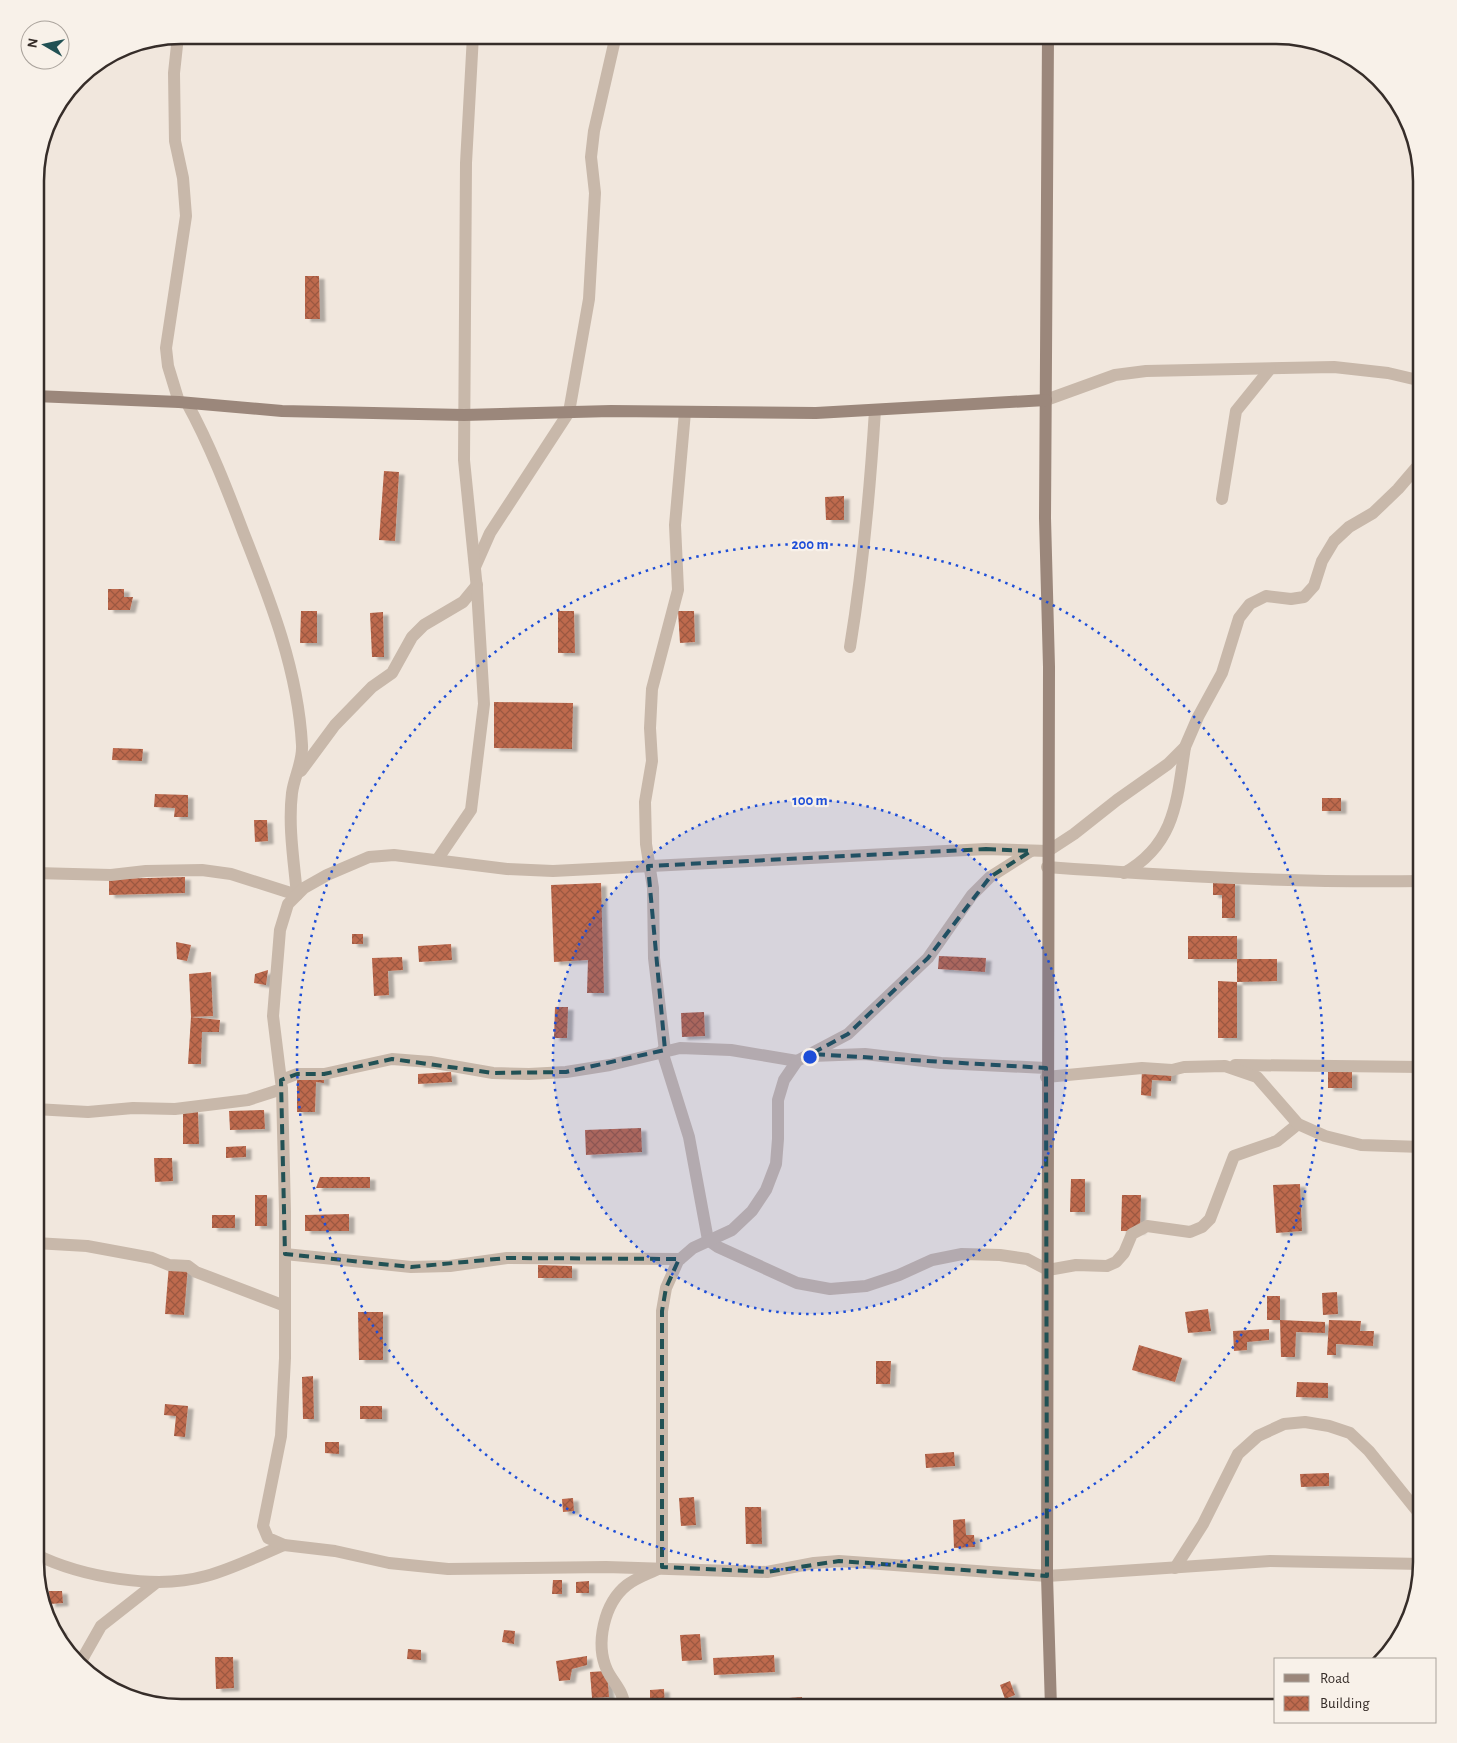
<svg xmlns="http://www.w3.org/2000/svg" width="1457" height="1743" viewBox="0 0 1457 1743" font-family="'Alegreya Sans',sans-serif">
<defs>
<pattern id="building-cross-hatch" width="8" height="8" patternUnits="userSpaceOnUse" patternTransform="scale(1.25)"><rect width="8" height="8" fill="#be6a4e"/><path d="M0 0l8 8M0 8l8-8" fill="none" stroke="#9b5841"/></pattern>
<filter id="shadow"><feDropShadow dx="5.5" dy="3" stdDeviation="1" flood-color="#0004"/></filter>
</defs>
<rect width="100%" height="100%" fill="#f1e7dd"/>
<g fill="url(#building-cross-hatch)" filter="url(#shadow)">
<path d="M305,276H319L320,319H305Z"/>
<path d="M384,471L399,472L395,541L379,540Z"/>
<path d="M844,496V520H826L825,497Z"/>
<path d="M108,589H124V597H133L130,610H108Z"/>
<path d="M301,611H317V643H300Z"/>
<path d="M558,611H574L575,653H558Z"/>
<path d="M678,611H694L695,642L680,643Z"/>
<path d="M383,612L384,657H372L370,613Z"/>
<path d="M494,702L573,703L572,749L494,748Z"/>
<path d="M113,748L143,749L142,761L112,760Z"/>
<path d="M155,794L188,795V817H174L175,808L154,807Z"/>
<rect x="1322" y="798" width="19" height="13"/>
<path d="M254,820H267L268,841L255,842Z"/>
<path d="M185,877V893L109,895V879Z"/>
<path d="M1213,882H1235V918H1222V895H1213Z"/>
<path d="M601,883L604,993H587L588,960L554,962L551,885Z"/>
<rect x="352" y="934" width="11" height="10"/>
<rect x="1188" y="936" width="49" height="23"/>
<path d="M176,942L191,945L187,961L177,959Z"/>
<path d="M451,944L452,960L419,962L418,946Z"/>
<path d="M939,956L986,958L985,972L938,969Z"/>
<path d="M402,957L403,970L388,971L389,995L374,996L372,958Z"/>
<path d="M1237,959H1277V981L1237,982Z"/>
<path d="M268,970L266,985L254,983L255,974Z"/>
<path d="M211,972L213,1016L191,1017L220,1020L219,1032H202L201,1064H188L191,1017L189,974Z"/>
<path d="M1218,981L1237,982V1038H1218Z"/>
<path d="M555,1007H568L567,1038H554Z"/>
<path d="M704,1012L705,1036L682,1037L681,1013Z"/>
<path d="M1142,1068L1172,1070L1171,1081L1152,1080L1151,1096L1141,1095Z"/>
<path d="M451,1072L452,1082L418,1084V1074Z"/>
<rect x="1328" y="1072" width="24" height="16"/>
<path d="M297,1074H324V1083L316,1082L315,1112H297Z"/>
<path d="M264,1110L265,1129L230,1130L229,1111Z"/>
<path d="M183,1111H198L199,1144H183Z"/>
<path d="M641,1128L642,1152L586,1155L585,1130Z"/>
<path d="M246,1146V1157L226,1158V1147Z"/>
<path d="M154,1158H172L173,1181L155,1182Z"/>
<path d="M320,1177H370V1188H316Z"/>
<path d="M1071,1179H1085V1212H1070Z"/>
<path d="M1300,1184L1302,1231L1276,1233L1273,1185Z"/>
<rect x="255" y="1195" width="12" height="31"/>
<path d="M1122,1195H1141L1140,1231H1121Z"/>
<path d="M349,1214V1231H305V1215Z"/>
<rect x="212" y="1215" width="23" height="13"/>
<path d="M169,1265L188,1266L184,1315L165,1314Z"/>
<path d="M538,1265L572,1266V1278H538Z"/>
<path d="M1337,1292L1338,1314L1323,1315L1322,1293Z"/>
<rect x="1267" y="1296" width="13" height="24"/>
<path d="M1208,1309L1211,1331L1188,1333L1185,1312Z"/>
<path d="M358,1312H383V1360H359Z"/>
<path d="M1280,1320L1325,1322V1333L1296,1332L1295,1357H1281Z"/>
<path d="M1329,1320L1361,1321L1360,1331H1374L1373,1346L1336,1344V1355H1327Z"/>
<path d="M1269,1329V1340L1247,1342V1350L1234,1351L1233,1331Z"/>
<path d="M1139,1345L1182,1358L1175,1382L1132,1370Z"/>
<path d="M876,1361H891L890,1384H876Z"/>
<path d="M313,1376L314,1419H303L302,1377Z"/>
<path d="M1297,1382L1328,1383V1398L1296,1397Z"/>
<path d="M165,1404L188,1406L185,1437L174,1436L176,1416L164,1415Z"/>
<rect x="360" y="1406" width="22" height="13"/>
<path d="M325,1442H339V1454L325,1453Z"/>
<path d="M954,1452L955,1466L926,1468L925,1454Z"/>
<path d="M1329,1473V1486L1301,1487L1300,1474Z"/>
<path d="M694,1497L696,1525L681,1526L679,1498Z"/>
<path d="M573,1498L574,1511L563,1512L562,1499Z"/>
<path d="M745,1507H761L762,1544H746Z"/>
<path d="M965,1519L966,1535H974L975,1547L954,1548L953,1520Z"/>
<path d="M553,1580H562V1594H552Z"/>
<path d="M589,1581V1593H576V1582Z"/>
<path d="M49,1591H62L63,1603L50,1604Z"/>
<path d="M61,1630L62,1644L54,1631Z"/>
<path d="M504,1630L515,1631L514,1644L502,1642Z"/>
<path d="M700,1634L702,1660L682,1661L680,1635Z"/>
<path d="M408,1649L421,1650V1660L407,1659Z"/>
<path d="M774,1655L775,1672L714,1675L713,1658Z"/>
<path d="M587,1656V1665L572,1669L570,1680L559,1681L556,1661Z"/>
<path d="M215,1657H233L234,1688L216,1689Z"/>
<path d="M607,1671L609,1697L592,1698L590,1672Z"/>
<path d="M1010,1681L1015,1695L1005,1699L1000,1685Z"/>
<path d="M664,1689L665,1708H650V1690Z"/>
<path d="M802,1697V1708H790L789,1698Z"/>
<rect x="813" y="1699" width="9" height="9"/>
</g>
<g fill="none" stroke-linecap="round" stroke-linejoin="round">
<g stroke="#c8b8aa" stroke-width="12">
<path d="M178,36L174,73L175,141L183,178L186,216L166,348L168,366L179,402"/>
<path d="M1046,400L1115,375L1146,371L1334,367L1388,373L1422,381"/>
<path d="M1222,499L1236,411L1270,369"/>
<path d="M475,567L490,533L569,412L589,299L595,193L591,157L594,131L616,35"/>
<path d="M850,647C863,568 870,491 875,410"/>
<path d="M301,771L335,725L372,687L392,673L412,637L424,625L463,602L477,585"/>
<path d="M437,860L471,810L484,704L477,589L464,460L466,163L473,35"/>
<path d="M1047,867C1172,876 1297,883 1422,881"/>
<path d="M35,873L111,875L146,871L202,870L231,874L297,895C294,862 288,826 292,793C294,777 303,762 302,745C298,671 271,602 244,534C227,489 210,445 187,403"/>
<path d="M1124,873C1176,844 1177,799 1185,747"/>
<path d="M662,1051L689,1137L708,1240L718,1247L797,1283L830,1289L866,1286L899,1275L932,1260L962,1254L1000,1255L1027,1259L1048,1270L1076,1265L1107,1266L1116,1262L1124,1253L1132,1234L1147,1226L1190,1232L1202,1227L1210,1219L1234,1156L1277,1141L1298,1124"/>
<path d="M665,1051L654,958L653,888L646,844L645,802L652,761L650,728L652,689L678,590L675,525L685,412"/>
<path d="M812,1056L865,1054L941,1063L1046,1068"/>
<path d="M1235,1065L1422,1067"/>
<path d="M1046,1077L1142,1068L1172,1070L1184,1067L1225,1066L1257,1077L1298,1124L1325,1136L1361,1145L1422,1147"/>
<path d="M281,1080L297,1074H324L392,1059L430,1062L493,1073L529,1074L566,1072L610,1065L680,1048L731,1050L797,1061"/>
<path d="M35,1109L88,1112L133,1108L175,1109L248,1100L282,1089"/>
<path d="M35,1243L87,1246L152,1258L169,1265L188,1266L196,1272L285,1306"/>
<path d="M285,1254L411,1267L450,1266L507,1258L680,1259"/>
<path d="M35,1554C81,1577 156,1590 206,1576C232,1569 258,1556 284,1545"/>
<path d="M1422,1564L1270,1561L1047,1576L839,1561L814,1563L767,1572L606,1567L448,1569L389,1563L335,1551L284,1545L268,1538L263,1526L281,1436L285,1358V1212L282,1089L273,1016L280,930L288,904L304,888L327,875L369,857L394,855L507,869L553,871L986,849L1048,851L1074,834L1117,800L1168,764L1185,747L1198,717L1222,673L1239,618L1250,604L1266,596L1291,599L1304,597L1314,586L1322,561L1334,541L1349,527L1373,513L1398,489L1422,461"/>
<path d="M662,1567V1311L666,1288L678,1261L693,1248L732,1230L752,1211L766,1190L776,1164L778,1139V1100L784,1080L797,1061L848,1034L928,958L972,895L990,877L1031,851"/>
<path d="M1175,1568L1203,1524L1238,1454L1258,1436L1284,1424L1305,1422L1329,1426L1350,1433L1369,1451L1422,1517"/>
<path d="M80,1663L101,1626L157,1582"/>
<path d="M624,1708C625,1692 613,1683 607,1670C595,1644 604,1603 627,1585C636,1578 648,1574 658,1569"/>
</g>
<g stroke="#9b877b" stroke-width="12">
<path d="M1048,35L1045,518L1049,667L1047,1576L1051,1708"/>
<path d="M35,396L179,402L282,411L464,415L611,411L816,413L1046,400"/>
</g>
</g>
<path fill="none" stroke="#215154" stroke-width="4" stroke-dasharray="10 6" stroke-linejoin="round" d="M986,849L1031,851L990,877L928,958L848,1034L811,1054L1046,1068L1047,1576L839,1561L767,1572L662,1567V1311L666,1288L679,1259L507,1258L411,1267L285,1254L281,1080L297,1074H324L392,1059L493,1073L566,1072L665,1050L648,866Z"/>
<circle cx="810" cy="1057" r="257" fill="#1d4ed8" fill-opacity=".12"/>
<g fill="none" stroke="#1d4ed8" stroke-width="2.5" stroke-dasharray="2.5 5">
<circle cx="810" cy="1057" r="257"/>
<circle cx="810" cy="1057" r="513"/>
</g>
<path d="M0 0H1457V1743H0ZM181 44H1276A137 137 0 0 1 1413 181V1562A137 137 0 0 1 1276 1699H181A137 137 0 0 1 44 1562V181A137 137 0 0 1 181 44Z" fill="#f8f1e9" fill-rule="evenodd"/>
<path fill="none" stroke="#362d29" stroke-width="2.5" d="M181 44H1276A137 137 0 0 1 1413 181V1562A137 137 0 0 1 1276 1699H181A137 137 0 0 1 44 1562V181A137 137 0 0 1 181 44Z"/>
<circle cx="810" cy="1057" r="8" fill="#1d4ed8" stroke="#f8f1e9" stroke-width="2.5"/>
<g font-size="15" text-anchor="middle" font-weight="bold" fill="#1d4ed8" stroke="#f8f1e9" stroke-width="4.5" stroke-linejoin="round" paint-order="stroke">
<text x="810" y="549">200 m</text>
<text x="810" y="805">100 m</text>
</g>
<rect x="1274" y="1658" width="162" height="65" fill="#f8f1e9" stroke="#aaa39c"/>
<rect x="1284" y="1674" width="25" height="8" fill="#9b877b" stroke="#aaa39c"/>
<text x="1320" y="1683" font-size="15" fill="#362d29">Road</text>
<rect x="1284" y="1696" width="25" height="15" fill="url(#building-cross-hatch)" stroke="#aaa39c"/>
<text x="1320" y="1708" font-size="15" fill="#362d29">Building</text>
<g transform="translate(45 45) rotate(279)"><circle r="24" fill="#f8f1e9" stroke="#aaa39c"/>
<path d="M0-4L9 19L0 12L-9 19Z" fill="#215154"/>
<text y="-8" font-size="14" font-weight="bold" text-anchor="middle" fill="#362d29">N</text>
</g>
</svg>
